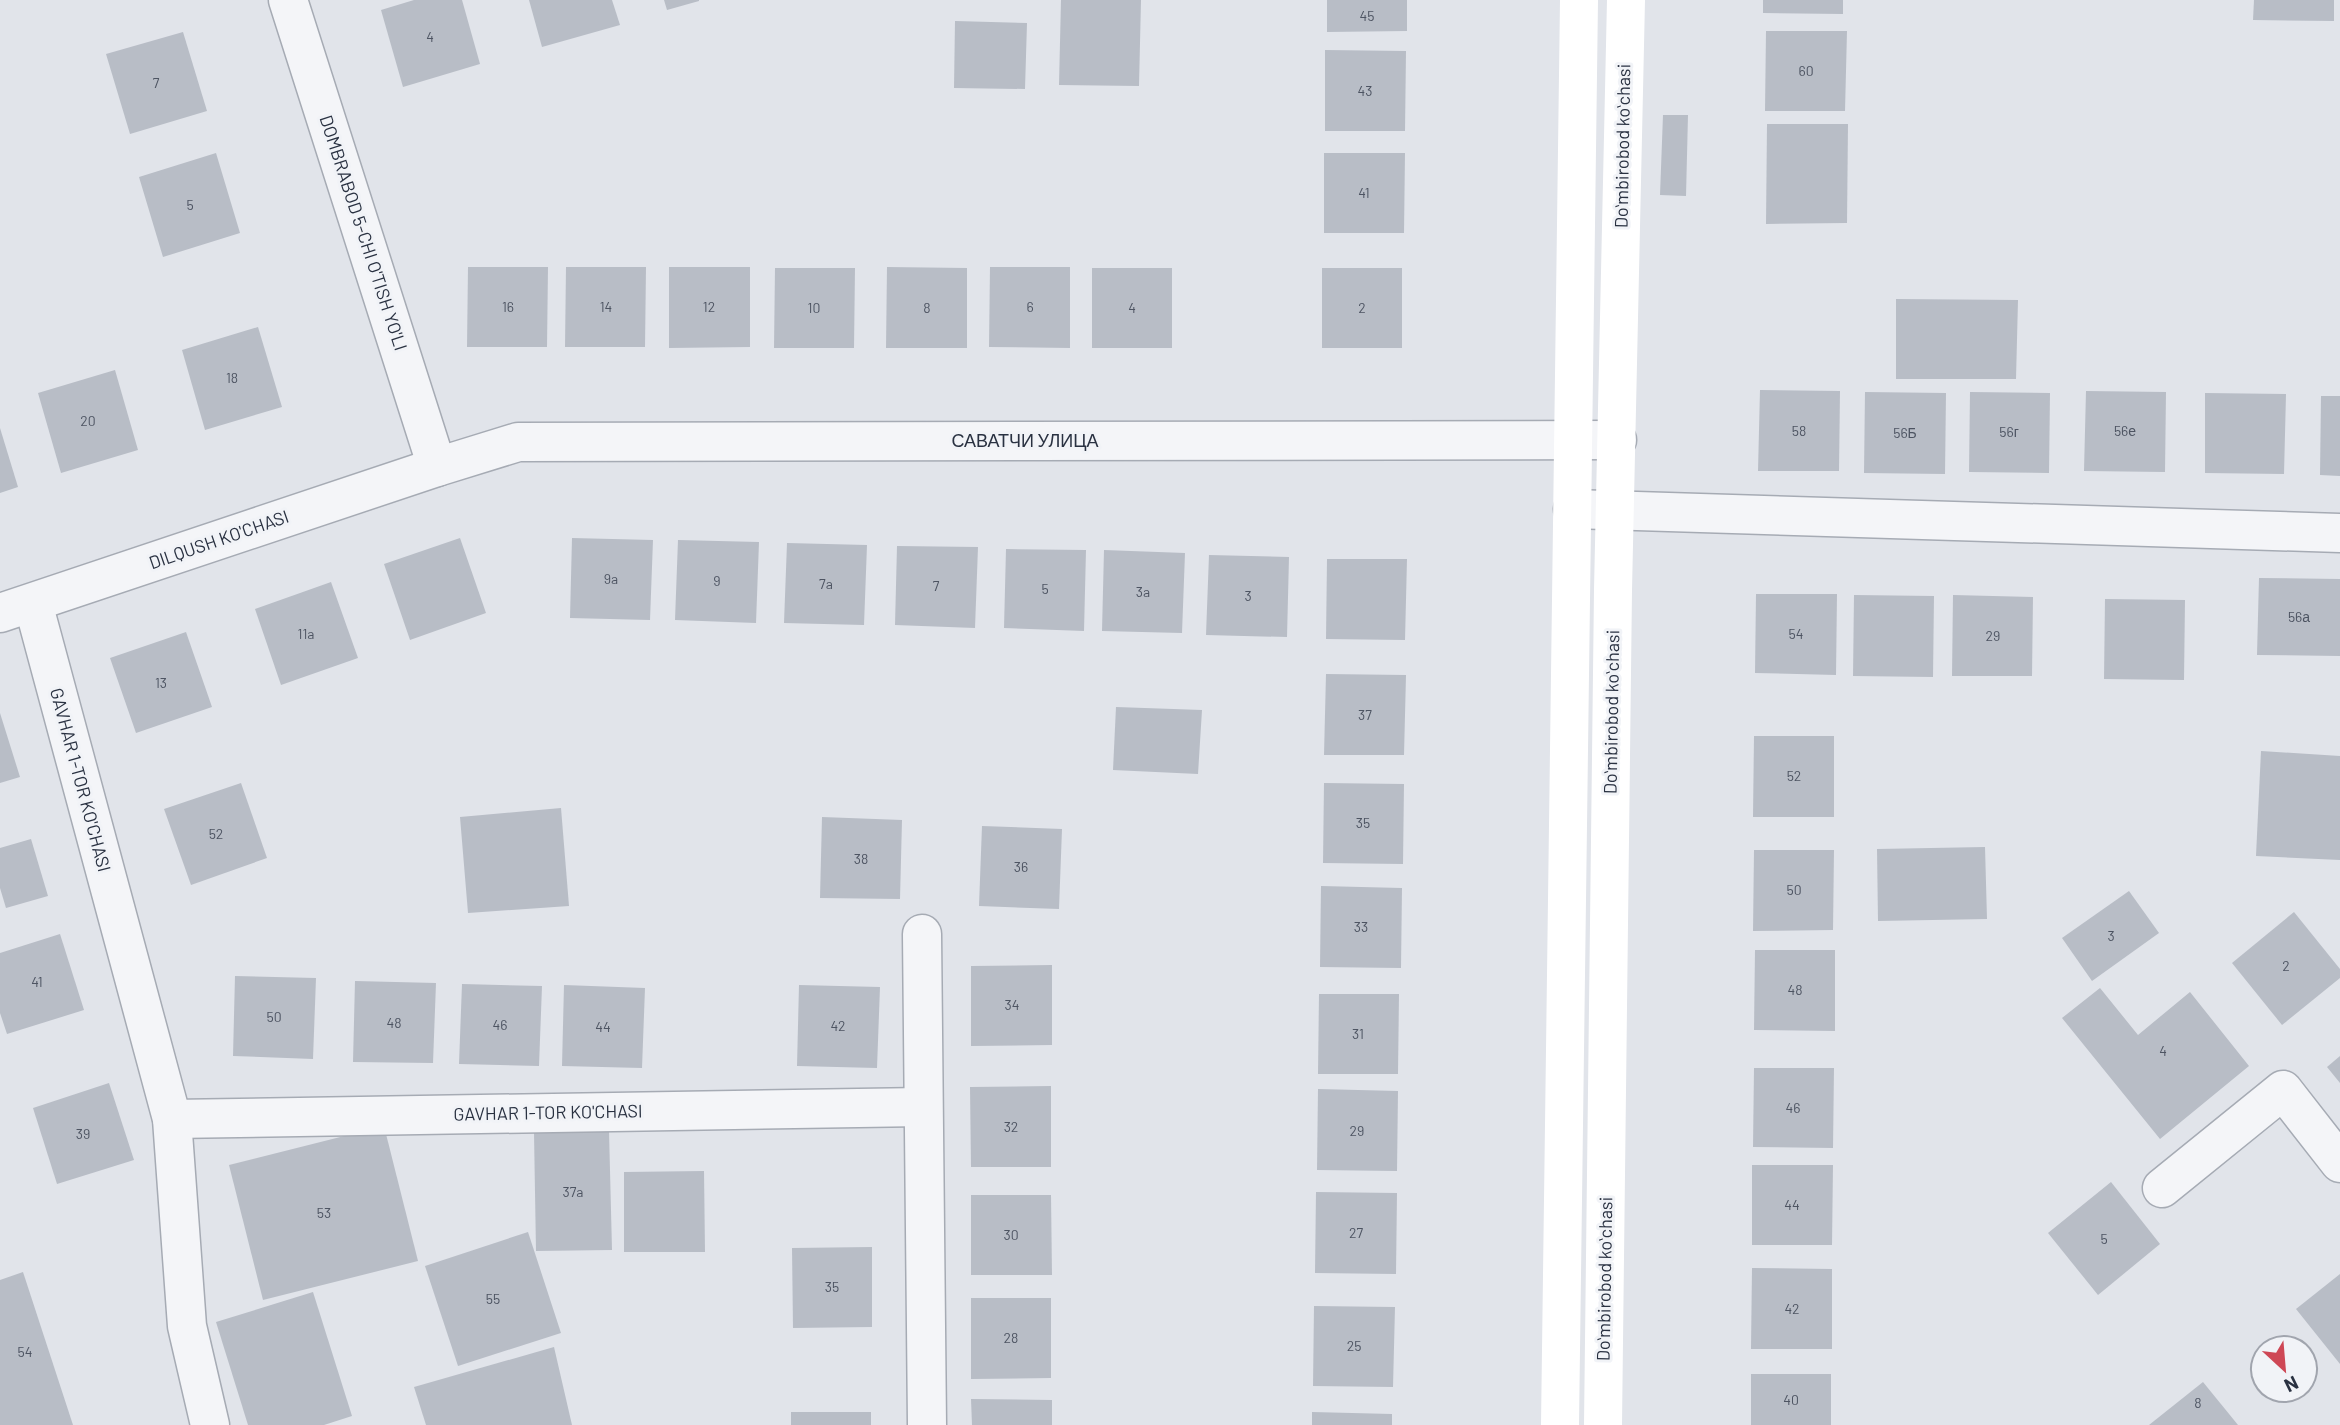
<svg xmlns="http://www.w3.org/2000/svg" width="2340" height="1425" viewBox="0 0 2340 1425" font-family="Barlow,sans-serif">
<rect width="100%" height="100%" fill="#e1e4ea"/>
<g fill="#b8bdc6">
<path d="M414,0H462L480,64L403,87L381,10Z"/>
<path d="M529,0H612L620,25L542,47Z"/>
<path d="M664,0H699V1L667,10Z"/>
<path d="M1061,0H1141L1139,86L1059,85Z"/>
<path d="M1327,0H1407V31L1327,32Z"/>
<path d="M1763,0H1843V14L1763,13Z"/>
<path d="M2254,0H2334V21L2253,20Z"/>
<path d="M955,21L1027,23L1025,89L954,88Z"/>
<path d="M1766,31H1847L1845,111H1765Z"/>
<path d="M183,32L207,111L130,134L106,54Z"/>
<path d="M1325,50L1406,51L1405,131H1325Z"/>
<path d="M1663,115H1688L1686,196L1660,195Z"/>
<path d="M1767,124H1848L1847,223L1766,224Z"/>
<path d="M216,153L240,233L163,257L139,177Z"/>
<path d="M1324,153H1405L1404,233H1324Z"/>
<path d="M468,267H548L547,347H467Z"/>
<path d="M566,267H646L645,347H565Z"/>
<path d="M669,267H750V347L669,348Z"/>
<path d="M887,267L967,268V348H886Z"/>
<path d="M990,267H1070V348L989,347Z"/>
<path d="M775,268H855L854,348H774Z"/>
<rect x="1092" y="268" width="80" height="80"/>
<rect x="1322" y="268" width="80" height="80"/>
<path d="M1896,299L2018,300L2016,379H1896Z"/>
<path d="M258,327L282,407L205,430L182,350Z"/>
<path d="M115,370L138,450L61,473L38,393Z"/>
<path d="M1760,390L1840,391L1839,471H1758Z"/>
<path d="M2086,391L2166,392L2165,472L2084,471Z"/>
<path d="M1865,392L1946,393L1945,474L1864,473Z"/>
<path d="M1970,392L2050,393L2049,473L1969,472Z"/>
<path d="M2205,393L2286,394L2284,474L2205,473Z"/>
<path d="M2321,396H2340V476L2320,475Z"/>
<path d="M0,428L18,487L0,493Z"/>
<path d="M460,538L486,613L410,640L384,564Z"/>
<path d="M572,538L653,540L650,620L570,618Z"/>
<path d="M678,540L759,542L756,623L675,620Z"/>
<path d="M787,543L867,545L864,625L784,623Z"/>
<path d="M897,546L978,547L975,628L895,625Z"/>
<path d="M1006,549L1086,550L1084,631L1004,628Z"/>
<path d="M1104,550L1185,553L1182,633L1102,631Z"/>
<path d="M1209,555L1289,557L1287,637L1206,635Z"/>
<path d="M1327,559H1407L1405,640L1326,639Z"/>
<path d="M2259,578L2340,579V656L2257,655Z"/>
<path d="M331,582L358,658L281,685L255,609Z"/>
<path d="M1756,594H1837L1836,675L1755,673Z"/>
<path d="M1854,595L1934,596L1933,677L1853,676Z"/>
<path d="M1953,595L2033,597L2032,676H1952Z"/>
<path d="M2105,599L2185,600L2184,680L2104,679Z"/>
<path d="M186,632L212,707L136,733L110,658Z"/>
<path d="M1326,674L1406,675L1404,755H1324Z"/>
<path d="M1116,707L1202,710L1198,774L1113,770Z"/>
<path d="M0,713L20,777L0,783Z"/>
<path d="M1754,736H1834V817H1753Z"/>
<path d="M2261,751L2340,756V860L2256,856Z"/>
<path d="M241,783L267,858L191,885L164,809Z"/>
<path d="M1324,783L1404,784L1403,864L1323,863Z"/>
<path d="M561,808L569,906L468,913L460,817Z"/>
<path d="M822,817L902,820L900,899L820,898Z"/>
<path d="M982,826L1062,829L1059,909L979,906Z"/>
<path d="M31,839L48,896L6,908L0,888V848Z"/>
<path d="M1985,847L1987,919L1878,921L1877,849Z"/>
<path d="M1754,850H1834L1833,930L1753,931Z"/>
<path d="M1321,886L1402,888L1401,968L1320,967Z"/>
<path d="M2129,891L2159,933L2092,981L2062,938Z"/>
<path d="M2294,912L2340,969V978L2282,1025L2232,963Z"/>
<path d="M60,934L84,1010L7,1034L0,1013V953Z"/>
<path d="M1755,950H1835V1031L1754,1030Z"/>
<path d="M1052,965V1045L971,1046V966Z"/>
<path d="M235,976L316,978L313,1059L233,1056Z"/>
<path d="M355,981L436,983L433,1063L353,1062Z"/>
<path d="M462,984L542,986L539,1066L459,1064Z"/>
<path d="M564,985L645,988L642,1068L562,1066Z"/>
<path d="M799,985L880,987L877,1068L797,1066Z"/>
<path d="M2100,988L2138,1035L2190,992L2249,1066L2160,1139L2062,1018Z"/>
<path d="M1319,994H1399L1398,1074H1318Z"/>
<path d="M2340,1056V1083L2327,1067Z"/>
<path d="M1754,1068H1834L1833,1148L1753,1147Z"/>
<path d="M109,1083L134,1160L57,1184L33,1108Z"/>
<path d="M1051,1086V1167H971L970,1087Z"/>
<path d="M1318,1089L1398,1091L1397,1171L1317,1170Z"/>
<path d="M384,1126L418,1261L263,1300L229,1165Z"/>
<path d="M609,1131L612,1250L536,1251L534,1133Z"/>
<path d="M1752,1165H1833L1832,1245H1752Z"/>
<path d="M704,1171L705,1252H624V1172Z"/>
<path d="M2111,1182L2160,1244L2098,1295L2048,1233Z"/>
<path d="M1316,1192L1397,1193L1396,1274L1315,1273Z"/>
<path d="M971,1195H1051L1052,1275H971Z"/>
<path d="M528,1232L561,1333L458,1366L425,1266Z"/>
<path d="M872,1247V1327L793,1328L792,1248Z"/>
<path d="M1752,1268L1832,1269V1349H1751Z"/>
<path d="M23,1272L73,1425H0V1280Z"/>
<path d="M2340,1274V1364L2296,1309Z"/>
<path d="M313,1292L352,1416L324,1425H248L216,1322Z"/>
<path d="M971,1298H1051V1378L971,1379Z"/>
<path d="M1314,1306L1395,1307L1393,1387L1313,1386Z"/>
<path d="M554,1347L572,1425H426L414,1387Z"/>
<rect x="1751" y="1374" width="80" height="51"/>
<path d="M2203,1382L2238,1425H2149Z"/>
<path d="M971,1399L1052,1400V1425H972Z"/>
<rect x="791" y="1412" width="80" height="13"/>
<path d="M1312,1412L1392,1414V1425H1312Z"/>
</g>
<g fill="none" stroke-linecap="round" stroke-linejoin="round">
<g stroke="#a6abb4" stroke-width="41">
<g id="minor">
<path d="M288,0L437,467"/>
<path d="M1573,509L2340,533"/>
<path d="M33,603L172,1119L187,1326L210,1425"/>
<path d="M0,613L437,467L518,442L1617,440"/>
<path d="M922,934L927,1425"/>
<path d="M172,1119L923,1107"/>
<path d="M2162,1188L2283,1090L2340,1163"/>
</g>
</g>
<use href="#minor" stroke="#f4f5f8" stroke-width="38"/>
<g stroke="#fff" stroke-width="38">
<path d="M1560,1425L1579,0"/>
<path d="M1603,1425L1613,590L1626,0"/>
</g>
</g>
<g text-anchor="middle" stroke-width="6" stroke-linejoin="round" paint-order="stroke">
<g font-size="14" fill="#4d5462">
<text x="1367" y="21">45</text>
<text x="430" y="42">4</text>
<text x="1806" y="76">60</text>
<text x="156" y="88">7</text>
<text x="1365" y="96">43</text>
<text x="1364" y="198">41</text>
<text x="190" y="210">5</text>
<text x="508" y="312">16</text>
<text x="606" y="312">14</text>
<text x="709" y="312">12</text>
<text x="1030" y="312">6</text>
<text x="814" y="313">10</text>
<text x="927" y="313">8</text>
<text x="1132" y="313">4</text>
<text x="1362" y="313">2</text>
<text x="232" y="383">18</text>
<text x="88" y="426">20</text>
<text x="1799" y="436">58</text>
<text x="2125" y="436">56е</text>
<text x="2009" y="437">56г</text>
<text x="1905" y="438">56Б</text>
<text x="611" y="584">9a</text>
<text x="717" y="586">9</text>
<text x="826" y="589">7a</text>
<text x="936" y="591">7</text>
<text x="1045" y="594">5</text>
<text x="1143" y="597">3a</text>
<text x="1248" y="601">3</text>
<text x="2299" y="622">56а</text>
<text x="306" y="639">11a</text>
<text x="1796" y="639">54</text>
<text x="1993" y="641">29</text>
<text x="161" y="688">13</text>
<text x="1365" y="720">37</text>
<text x="1794" y="781">52</text>
<text x="1363" y="828">35</text>
<text x="216" y="839">52</text>
<text x="861" y="864">38</text>
<text x="1021" y="872">36</text>
<text x="1794" y="895">50</text>
<text x="1361" y="932">33</text>
<text x="2111" y="941">3</text>
<text x="2286" y="971">2</text>
<text x="37" y="987">41</text>
<text x="1795" y="995">48</text>
<text x="1012" y="1010">34</text>
<text x="274" y="1022">50</text>
<text x="394" y="1028">48</text>
<text x="500" y="1030">46</text>
<text x="838" y="1031">42</text>
<text x="603" y="1032">44</text>
<text x="1358" y="1039">31</text>
<text x="2163" y="1056">4</text>
<text x="1793" y="1113">46</text>
<text x="1011" y="1132">32</text>
<text x="1357" y="1136">29</text>
<text x="83" y="1139">39</text>
<text x="573" y="1197">37a</text>
<text x="1792" y="1210">44</text>
<text x="324" y="1218">53</text>
<text x="1356" y="1238">27</text>
<text x="1011" y="1240">30</text>
<text x="2104" y="1244">5</text>
<text x="832" y="1292">35</text>
<text x="493" y="1304">55</text>
<text x="1792" y="1314">42</text>
<text x="1011" y="1343">28</text>
<text x="1354" y="1351">25</text>
<text x="25" y="1357">54</text>
<text x="1791" y="1405">40</text>
<text x="2198" y="1408">8</text>
</g>
<g font-size="18" fill="#293141" stroke="#f1f3f7">
<text transform="translate(1623 146) rotate(-89)" y="6">Doʻmbirobod koʻchasi</text>
<text transform="translate(363 233) rotate(72)" y="6">DOMBRABOD 5-CHI O'TISH YO'LI</text>
<text x="1025" y="447">САВАТЧИ УЛИЦА</text>
<text transform="translate(219 540) rotate(-19)" y="6">DILQUSH KO'CHASI</text>
<text transform="translate(1612 712) rotate(-89)" y="6">Doʻmbirobod koʻchasi</text>
<text transform="translate(80 780) rotate(75)" y="6">GAVHAR 1-TOR KO'CHASI</text>
<text transform="translate(548 1113) rotate(-1)" y="6">GAVHAR 1-TOR KO'CHASI</text>
<text transform="translate(1605 1279) rotate(-89)" y="6">Doʻmbirobod koʻchasi</text>
</g>
</g>
<g transform="translate(2284 1369) rotate(154)"><circle r="33" fill="#f1f3f7" stroke="#a1a5ae" stroke-width="2"/>
<path d="M0-5L12 26L0 18L-12 26Z" fill="#ce4755"/>
<text y="-10" font-size="19" font-weight="bold" text-anchor="middle" fill="#293141">N</text>
</g>
</svg>
